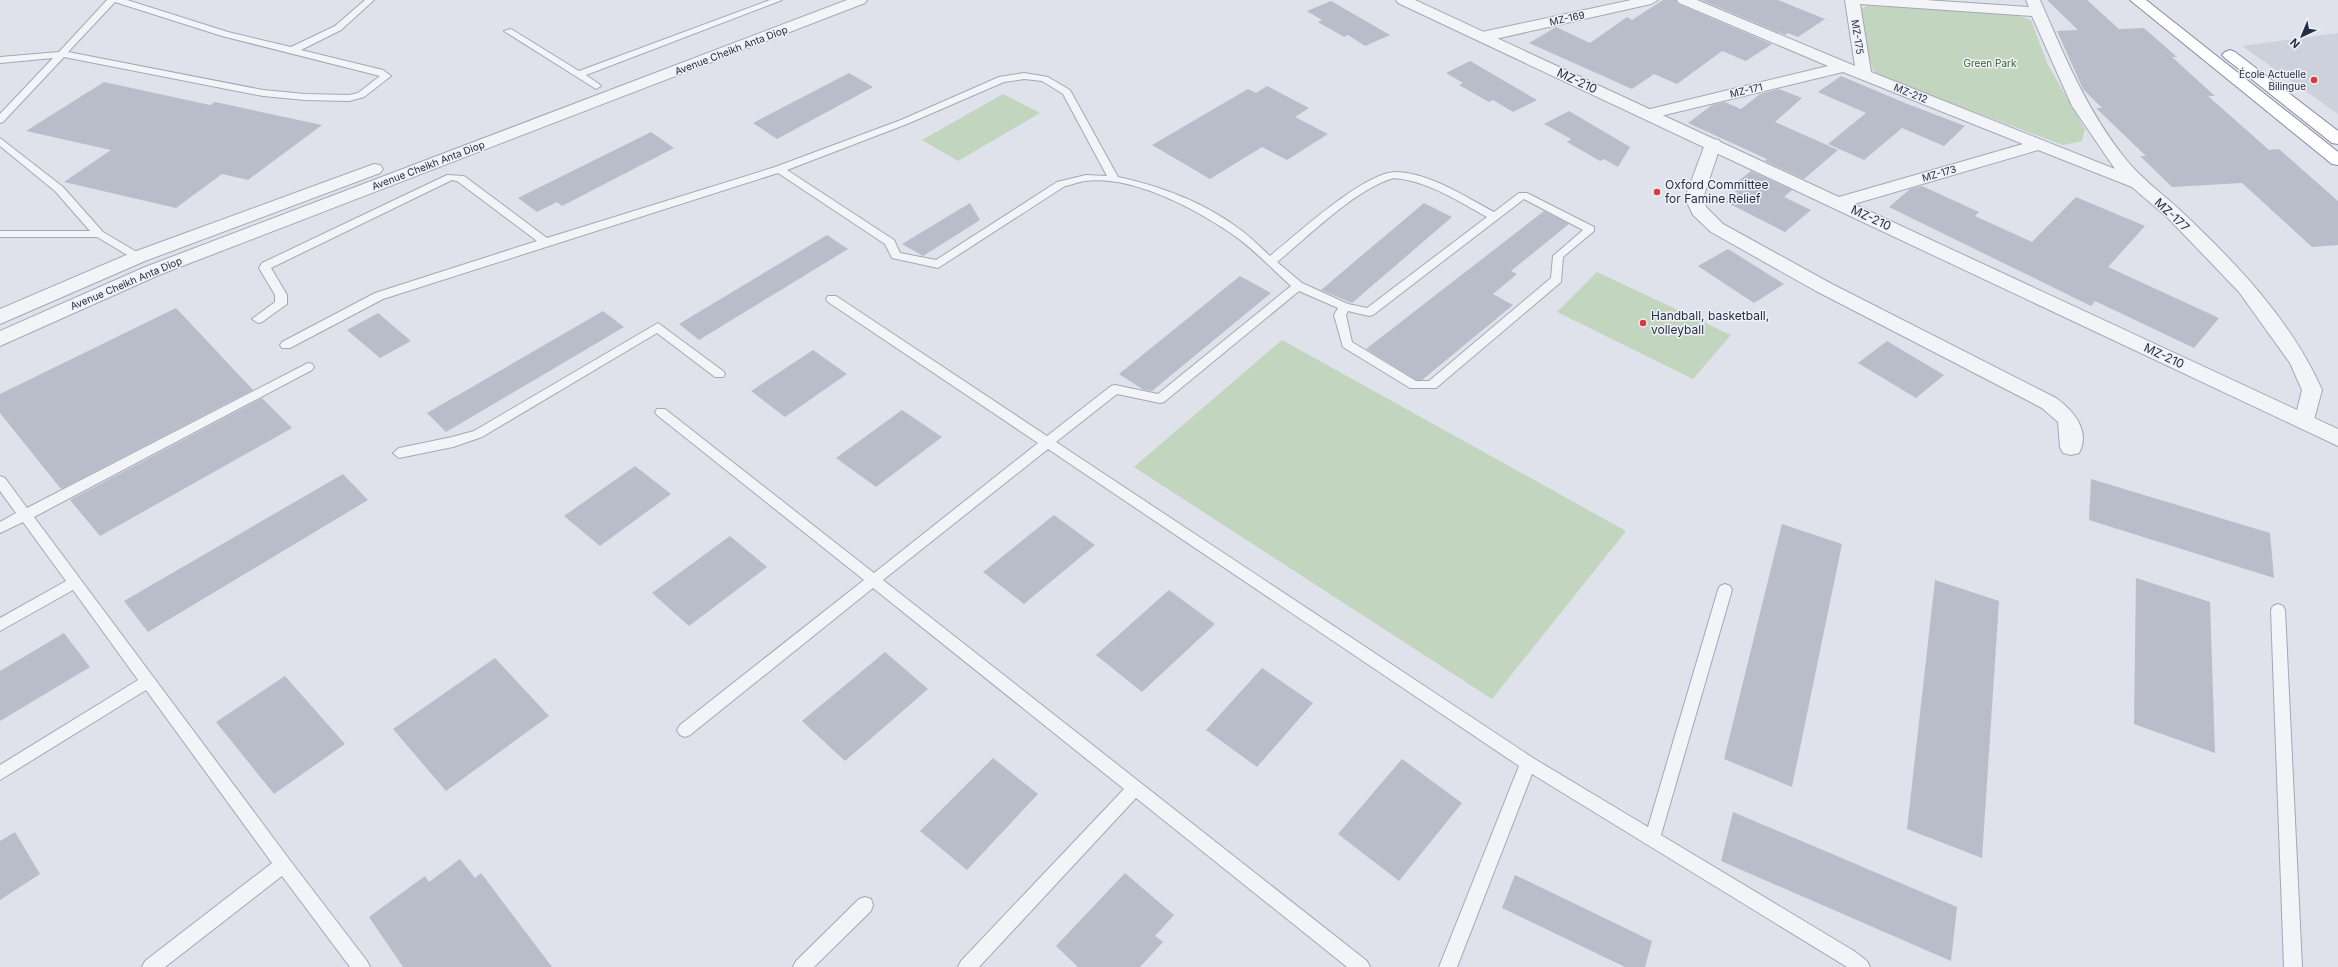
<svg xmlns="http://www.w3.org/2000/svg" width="2338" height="967" viewBox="0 0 2338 967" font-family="Inter,sans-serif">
<rect width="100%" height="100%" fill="#dfe2ea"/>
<path fill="#cdd1dc" d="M2338,33V114L2242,46Z"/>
<g fill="#c2d5bf">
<path d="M1868,5L2013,13L2031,20L2048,65L2085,129L2082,141L2063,145L1943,100L1874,72L1868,56L1860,10Z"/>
<path d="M1003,94L1040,113L958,161L922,140Z"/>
<path d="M1597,272L1731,335L1693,379L1557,312Z"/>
<path d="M1282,340L1626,531L1492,699L1134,467Z"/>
</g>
<g fill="#b9bdca">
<path d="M1663,0H1676L1678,4L1772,44L1746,61L1722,51L1677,84L1654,74L1632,89L1529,43L1556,27L1590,43L1627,17L1632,20Z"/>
<path d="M1701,0H1778L1825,19L1798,37L1788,33L1785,35Z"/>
<path d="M2047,0H2087L2119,29L2144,28L2177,57H2172L2215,96H2208L2269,150L2279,149L2338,201V245L2312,247L2242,183L2172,187L2140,156H2146L2096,108H2102L2083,89L2057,31L2078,30Z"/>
<path d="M1331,1L1390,35L1365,46L1348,35L1344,37L1318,22L1322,20L1307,11Z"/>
<path d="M1470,61L1537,100L1513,112L1493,100L1489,102L1459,85L1463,83L1446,73Z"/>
<path d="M849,73L873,87L777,139L753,123Z"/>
<path d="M1841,76L1905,103L1965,126L1944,146L1902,128L1864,160L1828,144L1866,113L1818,92Z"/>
<path d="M104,82L210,105L215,102L322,125L248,180L222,174L176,208L64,182L111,150L26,131Z"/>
<path d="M1267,86L1309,108L1295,117L1328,134L1287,160L1262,147L1210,179L1152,145L1248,89L1256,93Z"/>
<path d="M1779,89L1802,98L1775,122L1838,150L1804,179L1765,161L1767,159L1688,123L1712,105L1725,102L1741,109L1760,94Z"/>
<path d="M1569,111L1630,147L1618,167L1604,159L1600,161L1567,142L1571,139L1544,124Z"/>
<path d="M651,132L674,148L562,206L557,202L537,212L518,198Z"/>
<path d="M1751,171L1792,190L1784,197L1811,210L1785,232L1726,202L1738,193L1729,188Z"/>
<path d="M1922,186L1979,212L1975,216L2032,242L2076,197L2145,226L2108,267L2219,318L2194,348L2095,301L2091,306L1889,207L1910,189Z"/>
<path d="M970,203L980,220L923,256L902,244Z"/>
<path d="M1424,203L1452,217L1352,303L1321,290Z"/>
<path d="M1544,211L1569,224L1511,271L1517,274L1493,294L1513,305L1422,380H1416L1366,349Z"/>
<path d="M827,235L848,249L699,340L679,324Z"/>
<path d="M1728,249L1784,284L1754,303L1698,266Z"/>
<path d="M1240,276L1271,293L1152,391L1144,390L1119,374Z"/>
<path d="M176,308L253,390L61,489L0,413V394Z"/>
<path d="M603,311L624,327L446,432L427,413Z"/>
<path d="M378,313L411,341L380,358L347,330Z"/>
<path d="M1887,341L1944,375L1916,398L1858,363Z"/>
<path d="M813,350L847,374L785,417L751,391Z"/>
<path d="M262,398L292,428L100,536L70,500Z"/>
<path d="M902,410L942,437L876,487L836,458Z"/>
<path d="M635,466L671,494L600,546L564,516Z"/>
<path d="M343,474L368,500L148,632L124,601Z"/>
<path d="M2091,479L2270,533L2274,578L2089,520Z"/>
<path d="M1054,515L1095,545L1024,604L983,572Z"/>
<path d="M1782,524L1842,544L1792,787L1724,759Z"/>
<path d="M730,536L767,567L689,626L652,593Z"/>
<path d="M2136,578L2210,602L2215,753L2134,724Z"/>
<path d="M1935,580L1999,601L1982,858L1907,829Z"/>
<path d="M1169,590L1215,624L1142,692L1096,655Z"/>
<path d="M64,633L90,667L0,721V671Z"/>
<path d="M885,652L928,689L845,761L802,721Z"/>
<path d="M495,658L549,716L446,791L393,729Z"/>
<path d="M1262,668L1313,703L1257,767L1206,730Z"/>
<path d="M285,676L345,744L274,794L216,722Z"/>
<path d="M993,758L1038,794L967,870L920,831Z"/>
<path d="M1402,759L1462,803L1399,881L1338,834Z"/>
<path d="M1733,812L1957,907L1951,961L1721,861Z"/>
<path d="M15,832L40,874L0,900V841Z"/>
<path d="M460,859L475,878L481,873L552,967H403L369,917L425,876L429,882Z"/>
<path d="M1125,873L1174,915L1155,936L1163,942L1140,967H1078L1056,946Z"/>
<path d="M1515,875L1652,941L1645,967H1625L1502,908Z"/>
</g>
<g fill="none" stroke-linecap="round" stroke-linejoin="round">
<g stroke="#a4a8b5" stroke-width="2">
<g id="service">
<path d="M107,0H127L228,32L291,47L335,26L365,0H374L341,30L301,50L383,70L391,76L364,97L349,101L305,100L263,96L64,57L3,122L0,123V114L53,58L0,63V57L59,52ZM115,2L222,36L380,76L358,93L349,95L305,94L263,90L68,52Z"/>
<path d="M770,0H782L586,75L599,84L601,86L596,89L504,31L511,29L579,71Z"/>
<path d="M1024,73L1048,77L1070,90L1118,177C1160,186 1203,202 1238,228C1250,236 1260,247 1270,256C1296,235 1364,172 1396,172C1430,173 1464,196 1494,212L1519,193H1527L1594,227V231L1563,257L1561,282L1436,388H1410L1343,347L1334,315L1338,308L1299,291L1164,402L1160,403L1117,394L1056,442L1533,758L1648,827L1718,590L1720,586L1725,584L1730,586L1732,590L1661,835L1854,951L1867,961L1870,967H1847L1532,774L1457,967H1439L1519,766L1048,449L883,580L1367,961L1370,967H1347L1136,798L979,967H958L961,961L1124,789L873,588L690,735L685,737L680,735L677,730L680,725L864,580L657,415L655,412L657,409H665L874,573L1038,443L828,302L826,299L828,296H836L1047,436L1111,386L1115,385L1158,394L1291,286C1271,268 1252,247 1229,232C1192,207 1131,175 1085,181C1078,182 1071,185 1065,186L938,268L892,258L885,244L778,173L383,299L290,348H282L280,345L282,342L375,293L537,241L457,181L452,180L271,268L287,295V304L262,322L258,323L252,319L275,302V295L259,268L262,263L447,175L464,176L547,238L775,167L901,120L999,77ZM1024,79L1042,81L1063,94L1107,176L1086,175L1057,182L936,260L900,253L894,240L787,170L907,124L1004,82ZM1394,178C1428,181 1458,201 1487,217L1367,308L1348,304L1302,283L1277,262C1308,237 1356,188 1394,178ZM1524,199L1583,230L1553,256L1551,278L1429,381H1416L1352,342L1346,315L1348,311L1369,316L1373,315Z"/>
<path d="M0,138L63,187L103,232L142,255V259H134L97,237H0V231H90L55,191L0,146Z"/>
<path d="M658,323L723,371L725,374L723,377H715L657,333L482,437L453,447L399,458L393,453L399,448L452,437L474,431Z"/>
<path d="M308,363L312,364L314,367L312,370L34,517L289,859L367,961L370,967H350L282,876L165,967H142L145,961L272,863L146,690L0,780V765L138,680L73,590L0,631V618L66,581L23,522L0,533V522L16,513L0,491V476L5,478L27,508Z"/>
<path d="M2278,604L2283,606L2285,610L2302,967H2284L2271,610L2273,606Z"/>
<path d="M865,897L871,899L873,905L871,911L814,967H793L796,961L859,899Z"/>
</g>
</g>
<g stroke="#a4a8b5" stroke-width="2">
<g id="minor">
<path d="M1631,0H1658L1651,4L1482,42L1474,37L1482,32Z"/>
<path d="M1677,0H1697L1855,66L1845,0H1925L2029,7L2026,0H2040C2064,55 2086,109 2124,157C2140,178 2162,193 2181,211C2236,263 2291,320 2322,390L2312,427L2305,430L2298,427L2294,422L2302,390L2290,363L2239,292L2168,218L2132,187L2038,150L1844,207H1832L1829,203L1832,199L2023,144L1843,72L1648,119L1642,117L1640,114L1642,111L1828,66L1679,3ZM1860,4L2032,16L2072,106L2115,169L1871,72Z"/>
<path d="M1713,139L1719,140L1721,144L1703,198L1706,207L1723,224L1830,283L2056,398C2073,410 2091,431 2079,453L2071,455L2063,453L2060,447L2058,422L2042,408L1816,291L1711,232L1693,215L1685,198L1705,144L1707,140Z"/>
</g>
</g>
<g stroke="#a4a8b5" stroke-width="2">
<g id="tertiary">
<path d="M847,0H867L865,3L159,275L0,346V331L145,267Z"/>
<path d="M1396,0H1415L2338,429V446L1398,3Z"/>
<path d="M374,164L380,165L383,169L380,173L145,261L0,324V309L131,253Z"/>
</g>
</g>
<g stroke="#858da2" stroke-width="2">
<g id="trunk">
<path d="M2130,0H2146L2338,152V165L2332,164Z"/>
<path d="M2230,50L2235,52L2338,131V144L2332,143L2225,58L2222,55L2225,52Z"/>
</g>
</g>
<use href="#service" fill="#f2f4f8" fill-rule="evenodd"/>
<use href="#minor" fill="#f2f4f8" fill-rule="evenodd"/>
<use href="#tertiary" fill="#f2f4f8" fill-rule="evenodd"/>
<use href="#trunk" fill="#fff" fill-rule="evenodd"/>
</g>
<g fill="#dd363e" stroke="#eff1f7" stroke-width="1.5">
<circle cx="2314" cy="80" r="4"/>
<circle cx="1657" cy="192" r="4"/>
<circle cx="1643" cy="323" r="4"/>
</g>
<g text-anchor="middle" stroke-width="3" stroke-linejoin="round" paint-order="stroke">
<g font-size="10" fill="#262e43" stroke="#eff1f7">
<text transform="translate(1567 18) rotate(-12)" y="4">MZ-169</text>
<text transform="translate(1858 37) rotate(81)" y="4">MZ-175</text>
<text transform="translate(731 50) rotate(-21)" y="4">Avenue Cheikh Anta Diop</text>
<text transform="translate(1746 90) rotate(-13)" y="4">MZ-171</text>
<text transform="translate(1911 93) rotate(22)" y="4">MZ-212</text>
<text transform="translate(428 165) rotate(-21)" y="4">Avenue Cheikh Anta Diop</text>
<text transform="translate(1939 173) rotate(-16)" y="4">MZ-173</text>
<text transform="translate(126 283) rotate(-23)" y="4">Avenue Cheikh Anta Diop</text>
</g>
<g font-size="10" fill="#366032" stroke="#eff1f7">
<text x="1990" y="67">Green Park</text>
</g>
<g font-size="10" fill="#262e43" stroke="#eff1f7" text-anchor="end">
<text x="2306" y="78">École Actuelle<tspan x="2306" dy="12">Bilingue</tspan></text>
</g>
<g font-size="12" fill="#262e43" stroke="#eff1f7">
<text transform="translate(1577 81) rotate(25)" y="4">MZ-210</text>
<text transform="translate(2172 215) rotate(43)" y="4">MZ-177</text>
<text transform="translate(1871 218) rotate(25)" y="4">MZ-210</text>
<text transform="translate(2164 356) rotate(25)" y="4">MZ-210</text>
</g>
<g font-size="12" fill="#262e43" stroke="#eff1f7" text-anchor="start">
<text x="1665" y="189">Oxford Committee<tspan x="1665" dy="14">for Famine Relief</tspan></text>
<text x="1651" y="320">Handball, basketball,<tspan x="1651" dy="14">volleyball</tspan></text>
</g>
</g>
<g transform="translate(2302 36) rotate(224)" stroke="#eff1f7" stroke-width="3" paint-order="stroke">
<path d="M0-3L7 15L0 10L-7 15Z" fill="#262e43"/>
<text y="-6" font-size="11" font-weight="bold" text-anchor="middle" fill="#262e43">N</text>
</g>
</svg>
